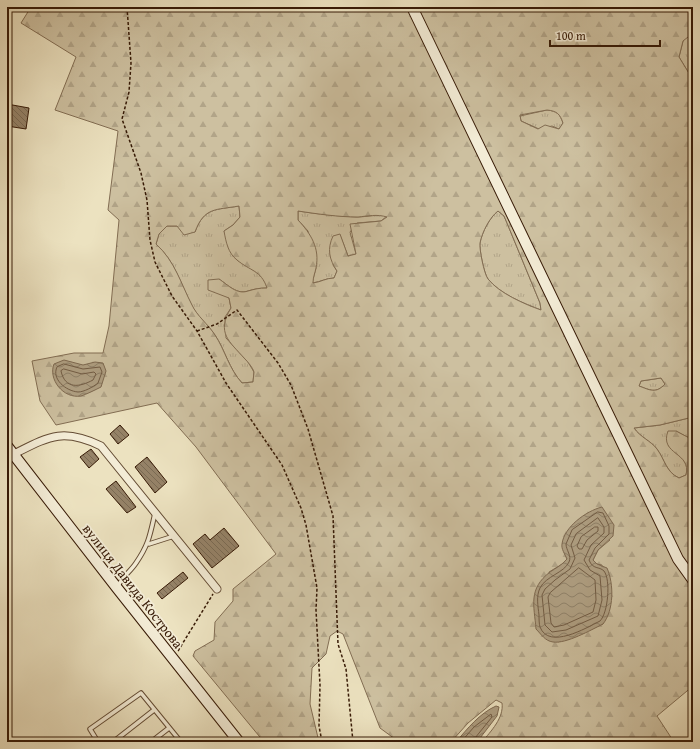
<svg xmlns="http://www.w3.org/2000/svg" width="700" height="749" viewBox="0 0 700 749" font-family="'Gentium Book Plus',serif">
<defs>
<pattern id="grass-tufts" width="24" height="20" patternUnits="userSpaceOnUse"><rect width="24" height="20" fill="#cdc0a0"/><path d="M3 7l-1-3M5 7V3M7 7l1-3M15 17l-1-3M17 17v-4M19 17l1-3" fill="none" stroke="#b1a488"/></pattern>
<pattern id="forest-firs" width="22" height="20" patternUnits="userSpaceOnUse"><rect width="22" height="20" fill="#cdc0a0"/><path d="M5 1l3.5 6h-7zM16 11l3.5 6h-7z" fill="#b1a488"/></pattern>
<pattern id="water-waves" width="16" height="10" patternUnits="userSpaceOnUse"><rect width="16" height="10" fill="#ae9e81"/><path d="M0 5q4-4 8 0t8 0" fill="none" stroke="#8e8068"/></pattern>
<pattern id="building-back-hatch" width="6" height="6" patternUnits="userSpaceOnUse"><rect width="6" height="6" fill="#958267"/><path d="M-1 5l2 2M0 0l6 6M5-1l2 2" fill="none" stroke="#7a6a53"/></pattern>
</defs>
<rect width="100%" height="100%" fill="#ece2c0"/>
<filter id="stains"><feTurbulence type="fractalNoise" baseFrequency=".005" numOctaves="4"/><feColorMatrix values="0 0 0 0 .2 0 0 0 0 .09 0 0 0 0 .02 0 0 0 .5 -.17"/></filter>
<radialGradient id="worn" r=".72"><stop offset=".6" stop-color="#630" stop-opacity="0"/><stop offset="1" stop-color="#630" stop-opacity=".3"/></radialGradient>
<g fill="url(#grass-tufts)" stroke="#826d53">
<path d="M690,33H693V75H690L679,57L683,41Z"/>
<path d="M547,110C557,111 560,114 563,123L559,129L552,126L539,129L521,121L520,116Z"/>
<path d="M239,206L240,217L233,225L224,231L237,260L264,277L267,288C259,288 255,289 248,291C237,295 228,285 219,279L229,298L231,308L225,317L226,338L248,362L254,372L253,382L242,383C229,369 225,350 215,335C208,325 199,318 193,308C181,286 176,262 156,244L159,234L167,226H177L195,232C204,207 216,210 239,206Z"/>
<path d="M298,211C317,214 337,216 356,217C367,217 377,214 387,216L381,221L357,223L350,232L356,254L348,256L340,235L333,265L337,271L334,278C326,278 321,282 312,283L316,268L308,231L298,220Z"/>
<path d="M498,211L504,216L507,223L540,303L541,310C523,303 500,294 488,279C484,274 479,248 480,243C482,232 490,217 498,211Z"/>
<path d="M661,378L665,384C656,394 650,390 639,386L641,381Z"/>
<path d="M693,417V440L676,431L668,445C676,456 690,459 686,475L679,478C666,472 665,460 657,449C651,441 640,437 634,428L660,425Z"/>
</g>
<path fill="url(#forest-firs)" stroke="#826d53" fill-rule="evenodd" d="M31,7H693V33L683,41L679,57L690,75H693V417L660,425L634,428C640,437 651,441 657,449C665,460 666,472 679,478L686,475C692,452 659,455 668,431H676L693,440V686L657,716L674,742H482C491,731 504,718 502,703L496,700L468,723L451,742H399L380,728L343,634L337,631L330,636L326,654L312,668L310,704L319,742H264L193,656L195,651L214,640L215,622L233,601V589L276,554L196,447L157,403L56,425L40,401L32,361L74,353H103L109,326L119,220L108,210L118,131L55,110L76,57L21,23ZM547,110C557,111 560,114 563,123L559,129L545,125L538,129L521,121L520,115ZM239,206L240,217L233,225L224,231C226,242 228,253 237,260C250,271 261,270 267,288C259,288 255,289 248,291C237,295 228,285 219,279L208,280V290L229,298L231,308C216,333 229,341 245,359C248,362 253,368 254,372C254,375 253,379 253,382L242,383C229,369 225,350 215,335C208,324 197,316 192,305C181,284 175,261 156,244L159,234L167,226H177L184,235L195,232C204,207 216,210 239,206ZM298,211C318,214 338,217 358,217C368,216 377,214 387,217L381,221L350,224L356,254L348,256L340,234L333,236C327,249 329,259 337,271L334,278C326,278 321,282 313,283C313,277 315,273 316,268C320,248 311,234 298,220ZM498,211L504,216L507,223L540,303L541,310C524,304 499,293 488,279C484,274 479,248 480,243C482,232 490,217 498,211ZM661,378L665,384C656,394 650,390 639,386L641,381ZM582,517L610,540L598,550L593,560L597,564L602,565L603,624L558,642L549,572L564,563L567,559C557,539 567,530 582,517Z"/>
<g fill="url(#water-waves)" stroke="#7e6950">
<path d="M64,360L83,365L95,362L103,363L106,371L101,387C95,390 87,394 81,396C63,399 48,379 54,364Z"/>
<path d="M602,507L614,525L613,536L598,550L593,560L597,564L607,568C614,584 614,610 603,624C591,630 566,644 553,642C545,641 541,634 536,629C534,605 528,589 550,572C556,568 562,565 567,559C565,554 561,549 562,544C564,527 586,511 602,507Z"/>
<path d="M496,706L499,707L497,716L477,742H456C467,729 480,713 496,706Z"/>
</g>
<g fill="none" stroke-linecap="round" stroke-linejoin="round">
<g stroke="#725c44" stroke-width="1">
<path d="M64,364L83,369L100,367L102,372L98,383C93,387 84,392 78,392C66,391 51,379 57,367Z"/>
<path d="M64,369L82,374L94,372L96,374L93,380C80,387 65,390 61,371Z"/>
<path d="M598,512L603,513L609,526V534L595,548L589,560C593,570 599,566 604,571C611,580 608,613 600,621C586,628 549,650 540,627C539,624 539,618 539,615C538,606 536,596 540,588C546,576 564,573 569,562C572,556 566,550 566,544L572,530Z"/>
<path d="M598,518L604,527V533L591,545L584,560L590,570L600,576L602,600L598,616L566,630L552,632L545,625L542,595L545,589L555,580L570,569L575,558L571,545L576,534Z"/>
<path d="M595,527H598V531L587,540L582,549H579L577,546L581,537Z"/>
<path d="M579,568L595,580L596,600L593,612L564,625L554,627L551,623L548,597L550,593Z"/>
<path d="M461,742L474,727L491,714L492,717L475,738V742"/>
</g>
</g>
<g fill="url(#building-back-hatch)" stroke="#371a06">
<path d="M7,104L29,108L26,129L7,126Z"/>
<path d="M120,425L129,435L118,444L110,434Z"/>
<path d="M91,449L99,459L89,468L80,457Z"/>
<path d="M147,457L167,482L155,493L135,467Z"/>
<path d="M116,481L136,507L127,513L106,489Z"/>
<path d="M224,528L239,546L212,568L193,544L205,534L210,540Z"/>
<path d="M183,572L188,578L162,599L157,593Z"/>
</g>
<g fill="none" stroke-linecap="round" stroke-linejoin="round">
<g stroke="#644c34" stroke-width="5.5">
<g id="lane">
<path d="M149,544L174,536"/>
<path d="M118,586C123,576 130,572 136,563C149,544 150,535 155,513"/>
<path d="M98,742L90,729L141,693L181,742"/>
<path d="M113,742L154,710"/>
<path d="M151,742L169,728"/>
</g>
</g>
<g stroke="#644c34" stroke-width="9">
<path id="street" d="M12,455C48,437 62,427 101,446L217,589"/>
</g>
<g stroke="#371a06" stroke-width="12">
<g id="secondary">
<path d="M412,7L678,559L693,580"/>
<path d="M7,446L117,588L239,742"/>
</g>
</g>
<g stroke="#371a06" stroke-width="1.5" stroke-dasharray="3 2" stroke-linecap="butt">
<path d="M127,7L131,63L129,92L122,119L141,173L147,200L150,240L155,262L172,296L197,331L226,383L282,465L301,508L306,525L317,588L316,610L320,685L319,726L322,742"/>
<path d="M197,331L217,324L237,310L278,363L291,385L308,429L333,516L338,644L346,669L353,742"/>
<path d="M178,651L213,594"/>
</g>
<use href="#lane" stroke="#f3ecd6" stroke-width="3.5"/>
<use href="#street" stroke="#f3ecd6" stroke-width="7"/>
<use href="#secondary" stroke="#f3ecd6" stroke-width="10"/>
</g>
<g text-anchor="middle" stroke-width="3.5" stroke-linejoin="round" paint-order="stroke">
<g font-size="14" fill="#371a06" stroke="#f3ecd6">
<text transform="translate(133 586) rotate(52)" y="5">вулиця Давида Кострова</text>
</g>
</g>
<rect width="700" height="749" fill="none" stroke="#ece2c0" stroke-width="24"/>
<rect x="8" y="8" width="684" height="733" fill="none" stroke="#371a06" stroke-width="2"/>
<rect x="12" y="12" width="676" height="725" fill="none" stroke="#371a06"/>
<path d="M550 40v6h110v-6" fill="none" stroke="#371a06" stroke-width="2"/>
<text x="556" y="40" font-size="12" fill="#371a06" stroke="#f3ecd6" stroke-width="3" paint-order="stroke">100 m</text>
<rect width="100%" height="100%" filter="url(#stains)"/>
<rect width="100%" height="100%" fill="url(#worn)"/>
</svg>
